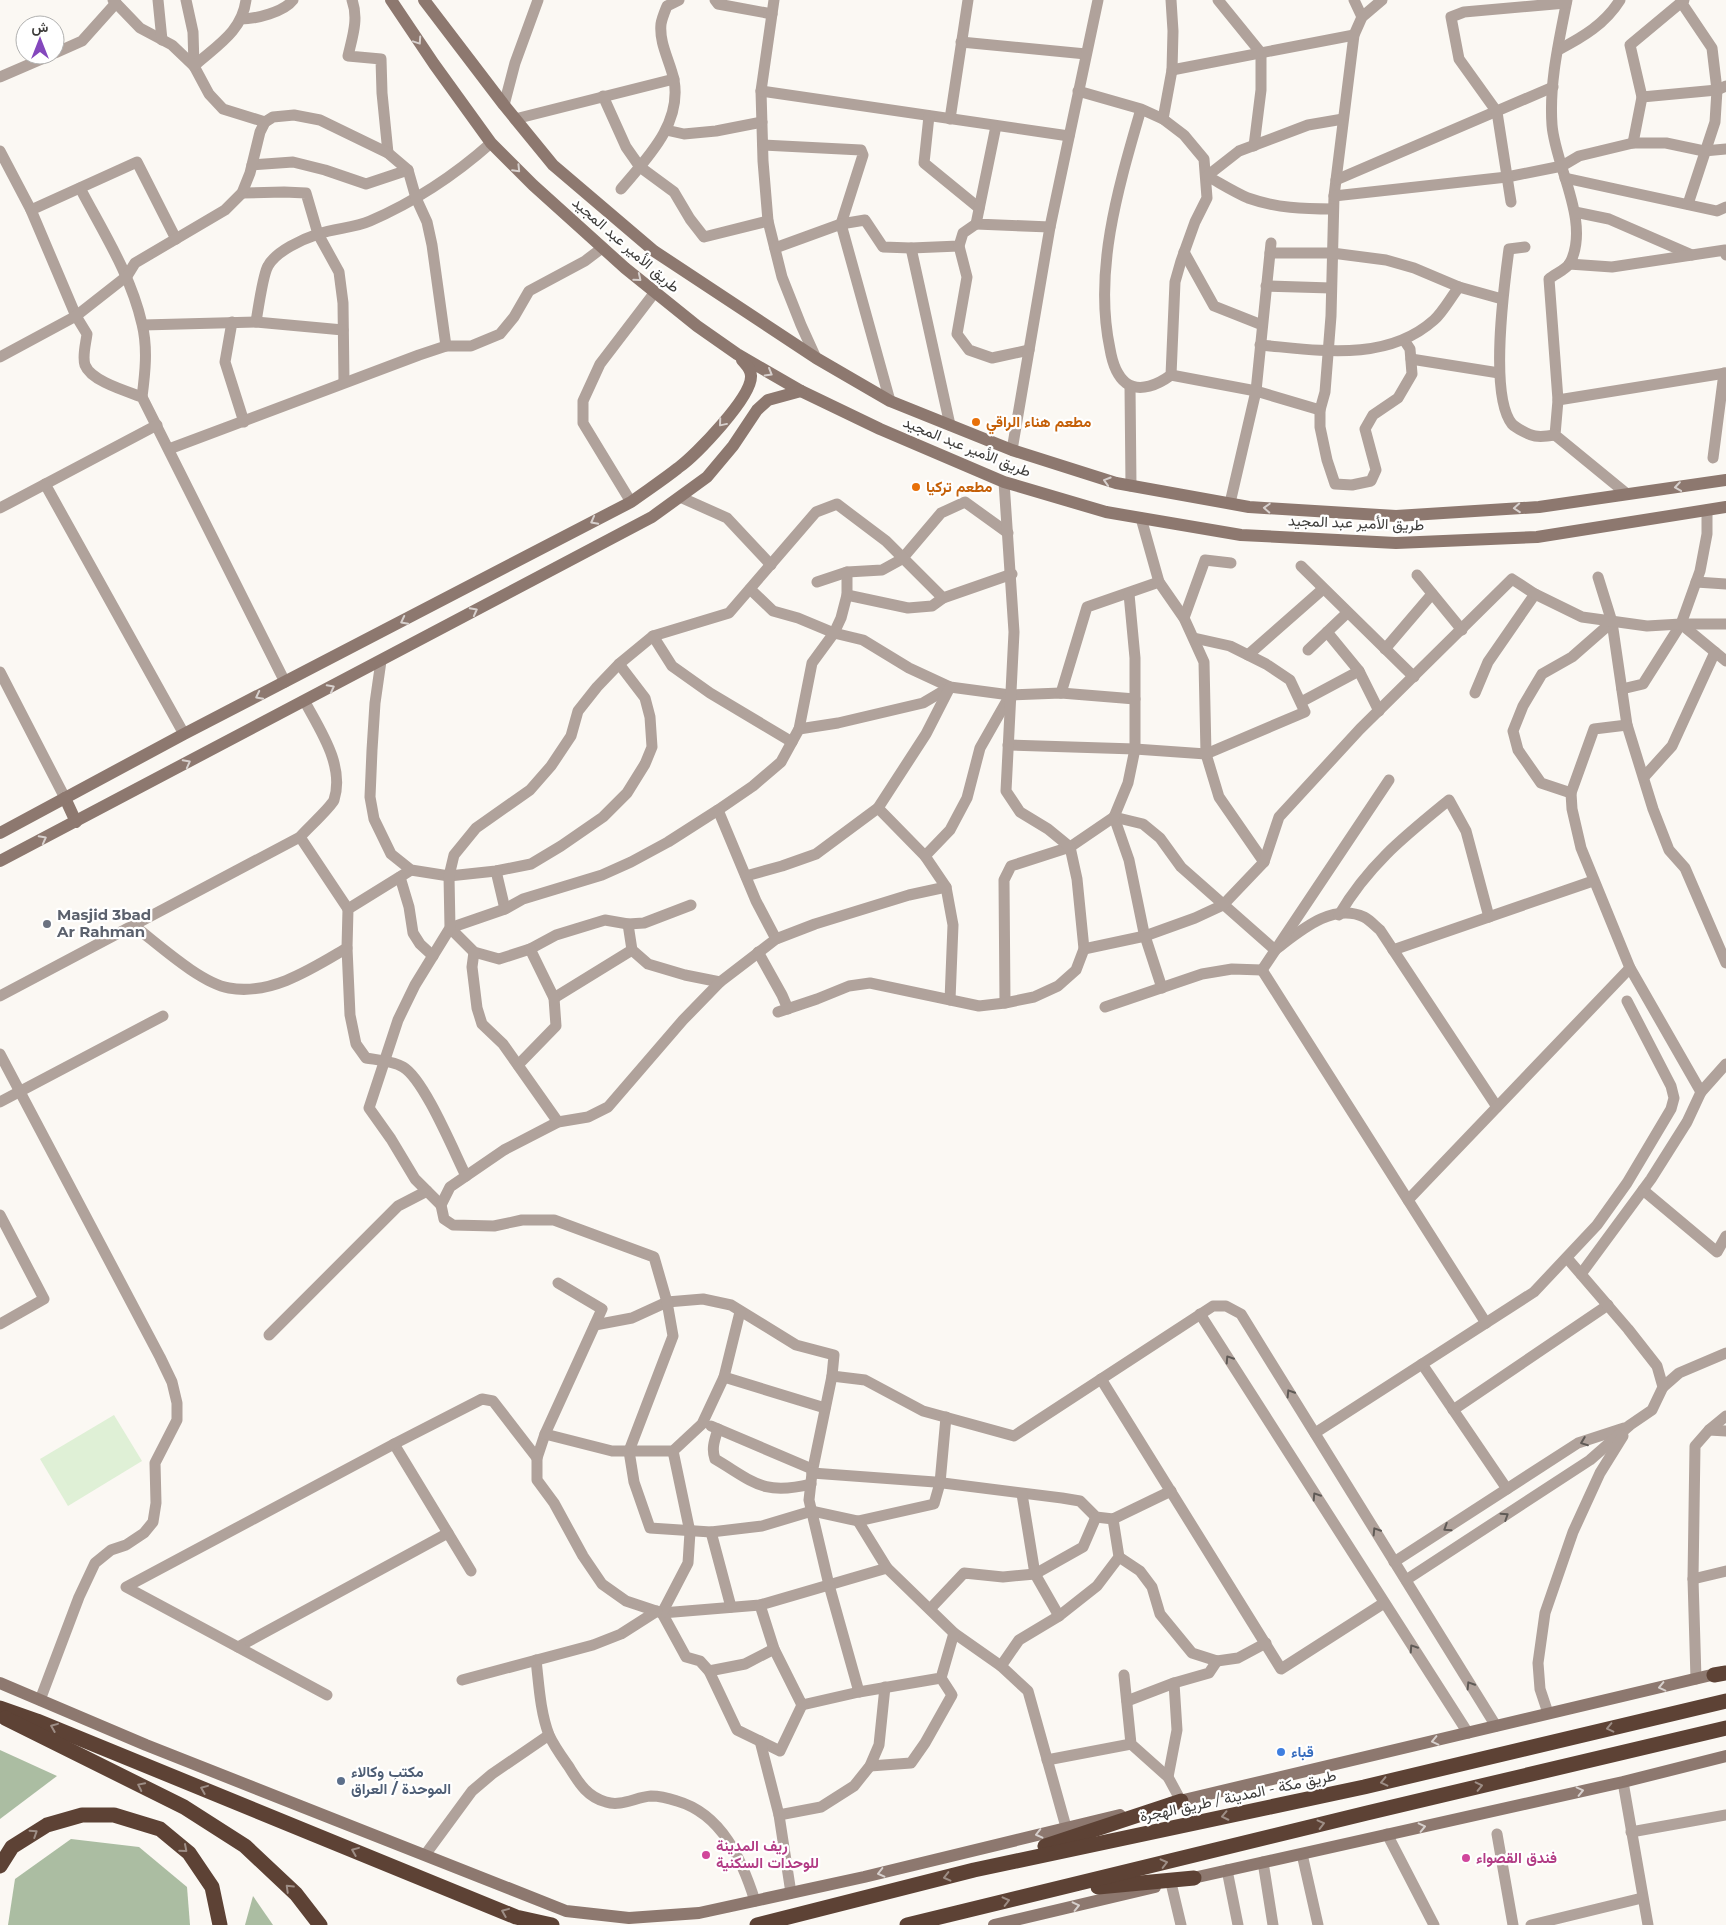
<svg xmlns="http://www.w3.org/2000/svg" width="1726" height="1925" viewBox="0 0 1726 1925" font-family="Montserrat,Vazirmatn,sans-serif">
<rect width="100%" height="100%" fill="#fbf8f3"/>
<path fill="#dff0d6" d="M114,1415L142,1461L68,1506L40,1459Z"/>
<g fill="#abbda2">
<path d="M0,1750L57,1776L0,1819Z"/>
<path d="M71,1839L139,1847L187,1887L190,1925H8L15,1879Z"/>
<path d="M253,1896L273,1925H245Z"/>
</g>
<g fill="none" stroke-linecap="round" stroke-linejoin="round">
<g stroke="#b0a29b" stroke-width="11">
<path d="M113,0L140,28L172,45L194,66L209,94L223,109L265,122"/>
<path d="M158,0L162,40"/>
<path d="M186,0L193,32L194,66"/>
<path d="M352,0C359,19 352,38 348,56L381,59L382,93L388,153"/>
<path d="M715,0L718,4L772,14"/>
<path d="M774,0L761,91L763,161L768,221L782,277L801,325L816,358"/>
<path d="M1218,0L1261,53V90L1254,146"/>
<path d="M1354,0L1362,17"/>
<path d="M1382,0L1362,17L1354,35L1334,196L1331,316L1325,392L1320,410V427L1327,460L1335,484L1352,485L1371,481L1376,470L1365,429L1373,415L1398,398L1412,374L1410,349L1404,340"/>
<path d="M1567,0C1559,41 1549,83 1552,125C1555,166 1591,222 1570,263C1567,269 1555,274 1549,279L1558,400L1555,435L1627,494"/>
<path d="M1681,2L1712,48L1717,90L1715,122L1688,204"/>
<path d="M241,19C256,19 284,12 293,0"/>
<path d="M961,42L1086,54"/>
<path d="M1558,50C1583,37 1605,24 1620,0"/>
<path d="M55,53L82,41L116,3"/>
<path d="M194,66C216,46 242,32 246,0"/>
<path d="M1172,70L1354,35"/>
<path d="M0,77L51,55"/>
<path d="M761,91L1069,136"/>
<path d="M1078,91L1141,109L1163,119L1184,135L1204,159L1207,198L1195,222L1181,261L1175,282L1171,375C1159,384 1140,393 1126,383C1116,375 1112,361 1110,349C1093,270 1119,185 1141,109"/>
<path d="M603,96L626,147L640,167L674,192L690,219L704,237L768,221"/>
<path d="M1642,97L1717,90L1726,86"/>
<path d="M504,105L515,63L538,0"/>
<path d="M929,116L924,163L979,208"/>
<path d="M515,119L674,79"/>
<path d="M950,119L968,0"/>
<path d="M1163,119L1172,70L1173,31L1171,0"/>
<path d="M996,126L976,224L1050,227"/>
<path d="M666,130L684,134L716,131L762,122"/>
<path d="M1633,143L1642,97L1630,45L1684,0"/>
<path d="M763,145L861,150L863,155L841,224L865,220L883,247L911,248L959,246L963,233L976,224"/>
<path d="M0,151L31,210"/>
<path d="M252,165L293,162L325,170L366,184L408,170"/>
<path d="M1565,178L1717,211L1726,207"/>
<path d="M1336,180L1553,87"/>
<path d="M80,188C103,232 131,275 142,324C148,348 145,374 142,397"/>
<path d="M621,189C647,158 682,124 674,80C670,61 659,44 661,24C662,18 665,11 667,6L679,0"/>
<path d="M242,193L284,192L306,193L318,234L339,272L343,303L344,382"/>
<path d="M1334,196L1507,177L1562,166L1579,156L1633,143H1666L1704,151L1726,149"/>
<path d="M1511,202L1497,112L1459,59L1451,17L1464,12L1566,3"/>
<path d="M1333,209C1304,209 1276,208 1248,198C1234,192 1220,183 1207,176L1239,151L1308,125L1343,119"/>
<path d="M1575,212L1609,219L1692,255"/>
<path d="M176,239L137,162L31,210L76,316L87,334C86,343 82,356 85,365C91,381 126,391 142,397L285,682"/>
<path d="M959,246L967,277L957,334L969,350L992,358L1029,350"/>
<path d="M1525,247L1509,249C1504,286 1489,395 1512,424C1516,428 1529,435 1535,436C1541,437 1549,436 1555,435"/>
<path d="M775,248L841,224L890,401"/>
<path d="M911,248L950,425"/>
<path d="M1184,252L1214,306L1262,325"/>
<path d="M1270,253H1332L1386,260L1414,268L1459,287L1502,299"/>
<path d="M1569,264L1612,267L1725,250L1726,255"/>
<path d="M1266,286L1331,288"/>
<path d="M232,322L225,362L244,422"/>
<path d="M256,322C258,310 263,274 268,266C276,251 303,239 318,234C335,228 354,228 370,221C414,202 455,175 491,143"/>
<path d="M143,325L256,322L343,330"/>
<path d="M1260,345C1317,350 1386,363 1434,320C1443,312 1451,297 1459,287"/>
<path d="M0,357L76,316L127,276L135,263L225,210L242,193L250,173L260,132L265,122L273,117L294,115L320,120L388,153L408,170L416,198L427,222L432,245L446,346"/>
<path d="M1411,359L1499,373"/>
<path d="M1171,375L1256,391L1320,410"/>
<path d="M1130,386L1131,486"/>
<path d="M1558,400L1726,373"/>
<path d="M169,449L419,355L446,346H471L500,334L514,317L529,291L585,261L602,248"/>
<path d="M1012,450L1050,227L1098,0"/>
<path d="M1713,458L1724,373"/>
<path d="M45,484L184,734"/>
<path d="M680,497L727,518L771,565"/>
<path d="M631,502L583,423V401L600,364L655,292"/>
<path d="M1230,503L1256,391L1271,243"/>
<path d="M0,508L157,425"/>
<path d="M1141,518L1159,582"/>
<path d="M1301,566L1414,677"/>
<path d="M1417,575L1462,630"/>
<path d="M1598,577L1612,622L1627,725L1653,809L1669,850L1685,868L1726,963"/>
<path d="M817,582L847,572L882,570L902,559L941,513L965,502L1008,533"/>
<path d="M1696,582L1726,584"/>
<path d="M750,589L773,611L798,618L834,633L863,640L909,668L950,687L1010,695L1061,693L1135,699"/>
<path d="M847,595L908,608L932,606L943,598"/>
<path d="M1184,618L1205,560L1231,563"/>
<path d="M1681,624L1726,661"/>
<path d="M1327,632L1359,671L1379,711"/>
<path d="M653,636L672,666L710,693L792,742"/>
<path d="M1385,649L1432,594"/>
<path d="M1308,650L1347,613"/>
<path d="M1248,655L1323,589"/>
<path d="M381,661L375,703L372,750L370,797L374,819L391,854L411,870L449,876L496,871L531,864L561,846L603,817L627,793L645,764L652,747L650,717L645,698L619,664"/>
<path d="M0,672L65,798"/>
<path d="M1622,689L1643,684L1681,624L1700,571L1707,534V510"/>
<path d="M1061,693L1087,607L1159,582L1184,618L1204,662L1206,754L1219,797L1264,862"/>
<path d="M1475,693L1488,662L1535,594"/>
<path d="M1301,702L1359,671"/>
<path d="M1627,725L1594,729L1571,793L1572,809L1581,848L1630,968L1701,1092"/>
<path d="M799,729L838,723L923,703L950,687"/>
<path d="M1008,745L1135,749L1206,754L1305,712L1290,680L1266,664L1230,646L1194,638"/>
<path d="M1644,777L1672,746L1715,652"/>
<path d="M1571,793L1541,783L1518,750L1513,731L1523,706L1542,674L1572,657L1612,622"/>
<path d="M878,808L925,856L946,887L953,925L950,1000"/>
<path d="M718,810L756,901L776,939"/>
<path d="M1114,817L1143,824L1160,838L1181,867L1275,950C1299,932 1332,902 1364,917C1370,920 1375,926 1380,930L1497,1107"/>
<path d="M1114,817L1129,860L1144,933L1162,988"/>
<path d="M300,837L348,909"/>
<path d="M925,856L950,830L967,798L980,748L1009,697"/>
<path d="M411,870L348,909L347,948L350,1015L356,1044L366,1058C378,1060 393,1061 403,1067C424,1079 454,1152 466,1176"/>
<path d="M496,871L505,909"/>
<path d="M746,876L782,866L816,854L878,808L926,734L950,687"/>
<path d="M400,877L409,907L413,933L420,944L433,956"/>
<path d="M691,905L644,923L628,924L605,920L556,935L530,949L499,959L474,952L450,928L505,909L523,899L602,875L631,862L668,842L718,810L753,786L781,762L799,729L812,663L834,633L841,618L847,595V572"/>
<path d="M1339,915C1369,864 1405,836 1449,800L1466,831L1489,917"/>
<path d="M628,924L632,950L648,964L685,975L720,982"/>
<path d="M133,925C158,944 200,983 229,988C271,996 313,968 347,948"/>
<path d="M1084,949L1145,936L1195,918L1223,905L1264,862L1279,817L1360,729L1512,579L1535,594L1582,617L1647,626L1681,624H1726"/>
<path d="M1393,950L1593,881"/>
<path d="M474,952L472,967L477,1008L482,1024L503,1044L558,1122"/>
<path d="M758,952L782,995L788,1009"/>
<path d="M1262,970L1486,1323"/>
<path d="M0,996L300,837C307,829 331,807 334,800C345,766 320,730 305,702"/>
<path d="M554,998L632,950"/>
<path d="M1005,1003L1004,880L1011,866L1070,847L1114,817L1128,783L1135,749V658L1129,594"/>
<path d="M1105,1007L1202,974L1232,969L1262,970L1389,780"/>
<path d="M778,1012L817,999L849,986L870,983L979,1006L1005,1003L1034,997L1058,986L1076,970L1084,949L1077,879L1070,847L1048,829L1020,812L1006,791L1014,632L1004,482"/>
<path d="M0,1054L160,1357L172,1382L177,1403V1420L155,1463L156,1503L153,1522L144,1533L126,1545L111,1550L95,1563L79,1597L40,1700"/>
<path d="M518,1065L556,1026L554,998L530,949"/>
<path d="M0,1102L163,1016"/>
<path d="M1643,1190L1717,1252L1726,1236"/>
<path d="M1408,1200L1630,968"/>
<path d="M441,1205L415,1179L391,1139L369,1108L398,1020L415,985L450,928L449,876L454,855L476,828L530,790L551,766L571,736L578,711L597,687L619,664L653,636L729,613L816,512L837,504L886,541L943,598L1012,574"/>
<path d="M0,1215L44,1299L0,1324"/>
<path d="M1581,1274L1651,1179L1687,1122L1701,1092L1726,1064"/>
<path d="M558,1283L602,1309L545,1434L537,1458V1480L554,1503L583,1556L602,1584L626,1601L662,1613L760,1605L887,1568"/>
<path d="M1200,1314L1468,1733"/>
<path d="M595,1325L632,1318L667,1302L703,1299L731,1305L796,1345L834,1355L832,1376L812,1473L809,1500L829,1585L859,1692"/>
<path d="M269,1335L398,1206L427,1191"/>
<path d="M1422,1364L1507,1489"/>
<path d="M832,1376L865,1380L923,1411L1014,1436L1213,1306H1226L1241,1314L1496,1726"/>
<path d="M724,1377L825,1408"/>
<path d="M1101,1379L1281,1669L1384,1603"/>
<path d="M1663,1387L1679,1373L1726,1353"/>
<path d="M1453,1410L1608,1305"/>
<path d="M946,1417L940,1483L934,1504L858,1521L812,1511L762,1526L711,1532L650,1528L634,1482L629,1451L673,1336L667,1302L654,1257L554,1220H522L494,1226L453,1225L444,1219L441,1205L450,1187L504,1150L558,1122L588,1117L608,1107L683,1020L720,982L776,939L815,924L909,895L946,887"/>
<path d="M711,1426L812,1469"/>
<path d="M718,1429C715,1439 711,1448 715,1459C754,1482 763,1496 811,1484"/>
<path d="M1709,1430L1726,1431"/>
<path d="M1315,1433L1534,1292L1597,1225L1627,1183L1671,1109L1674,1098L1671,1086L1627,1001"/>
<path d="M545,1434L612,1451H673L702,1424L724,1377L740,1312"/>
<path d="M394,1444L471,1571"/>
<path d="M812,1473L935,1482L1062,1498L1080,1501L1096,1517L1113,1519L1171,1491"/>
<path d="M1022,1494L1035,1574L1059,1616"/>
<path d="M858,1521L887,1568L954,1633L1001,1666L1028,1691L1066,1827"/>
<path d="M711,1532L731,1607"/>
<path d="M1119,1557L1140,1571L1152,1587L1160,1614L1192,1653L1217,1661L1238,1658L1266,1643"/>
<path d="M1394,1562L1578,1443L1624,1428"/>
<path d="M1693,1579L1726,1571"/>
<path d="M1406,1580L1590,1460L1630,1425L1652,1410L1663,1387L1657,1366L1628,1329L1567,1258"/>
<path d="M760,1605L774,1649L802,1705L859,1692L941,1678L954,1633"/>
<path d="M930,1609L964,1573L1003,1577L1035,1574L1083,1547L1096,1517"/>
<path d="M662,1613L686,1657L700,1661L709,1671L737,1730L780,1751L802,1705"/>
<path d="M662,1613L688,1563L690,1532L673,1451"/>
<path d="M238,1647L448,1533"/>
<path d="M536,1660C539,1685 540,1711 549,1735C554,1746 562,1757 569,1767C579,1783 587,1797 606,1802C621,1807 636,1797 651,1796C659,1796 668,1798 677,1801C722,1814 742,1860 755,1901"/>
<path d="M1001,1666L1019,1640L1059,1616L1097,1586L1119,1557L1113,1519"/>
<path d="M709,1671L745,1664L774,1649"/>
<path d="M1124,1675L1131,1744L1168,1777L1181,1801"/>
<path d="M1696,1679L1693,1579L1695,1446L1709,1430L1726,1416"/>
<path d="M462,1680L593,1645L621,1634L657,1611"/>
<path d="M327,1695L126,1587L394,1444L482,1399L493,1401L537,1458"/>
<path d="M1127,1701L1174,1683L1209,1673L1217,1661"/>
<path d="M1548,1713L1540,1689L1538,1663L1545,1613L1573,1532L1600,1473L1623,1436"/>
<path d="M760,1741L779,1815L791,1893"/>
<path d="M1047,1760L1131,1744"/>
<path d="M870,1766L911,1763L925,1743L952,1695L941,1678"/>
<path d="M1168,1777L1177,1730L1174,1683"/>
<path d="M1623,1782L1648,1925"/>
<path d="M779,1815L821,1807L854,1786L870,1766L879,1745L885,1687"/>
<path d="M1631,1832L1726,1815"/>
<path d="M1387,1834L1434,1925"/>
<path d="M1497,1834L1513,1925"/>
<path d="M1302,1854L1318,1925"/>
<path d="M425,1855L472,1791L492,1774L549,1735"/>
<path d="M1263,1862L1273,1925"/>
<path d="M1227,1870L1238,1925"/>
<path d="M1171,1883L1181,1925"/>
<path d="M1531,1925L1642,1898"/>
</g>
<g stroke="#8d786f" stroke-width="12">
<path d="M391,0L434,64L491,143L533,185L625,268L697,326L737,354L801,391L880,429L1004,482L1106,512L1241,535L1396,543L1537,537L1726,507"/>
<path d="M424,0L504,105L553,165L654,251L816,358L890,401L1012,450L1116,483L1249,507L1396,516L1539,507L1726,480"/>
<path d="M65,798L76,822"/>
<path d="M0,833L184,734L631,502C646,491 663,480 678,468C696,455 752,397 751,376C751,369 746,365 742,360"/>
<path d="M0,861L652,517L707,477L733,446L757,410L768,400L801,391"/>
<path d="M0,1683L146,1745L566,1911L629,1918L699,1913L864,1877L1120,1815"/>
<path d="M1171,1803L1724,1672"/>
<path d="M1184,1880L1623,1782L1726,1756"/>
<path d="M994,1925L1155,1887"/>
</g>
<g stroke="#5d4235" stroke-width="15">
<path d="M1714,1675L1726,1673"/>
<path d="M0,1708L37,1721L516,1917L552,1925"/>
<path d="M5,1718L184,1807L245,1846L296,1894L320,1925"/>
<path d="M1045,1846L1181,1801"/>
<path d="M0,1866L12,1847L47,1825L82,1815H114L160,1829L189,1853L212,1887L220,1925"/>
<path d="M1098,1887L1194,1878"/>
<path d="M757,1925L974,1870L1364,1787L1726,1701"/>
<path d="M907,1925L1367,1813L1726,1728"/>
</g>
</g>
<defs><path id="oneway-chevron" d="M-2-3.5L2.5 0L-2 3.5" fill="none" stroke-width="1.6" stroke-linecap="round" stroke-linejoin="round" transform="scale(1.25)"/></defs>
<g stroke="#d7d0cd">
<use href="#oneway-chevron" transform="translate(418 41) rotate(56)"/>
<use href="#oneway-chevron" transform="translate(517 169) rotate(46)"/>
<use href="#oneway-chevron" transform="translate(638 278) rotate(39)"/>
<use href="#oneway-chevron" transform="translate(769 373) rotate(30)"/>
<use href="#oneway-chevron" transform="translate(722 423) rotate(130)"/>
<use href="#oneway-chevron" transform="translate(1107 481) rotate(-163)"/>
<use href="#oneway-chevron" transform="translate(1678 487) rotate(172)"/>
<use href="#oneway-chevron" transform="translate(1267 508) rotate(-177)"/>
<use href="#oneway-chevron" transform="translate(1517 508) rotate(176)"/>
<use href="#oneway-chevron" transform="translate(594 521) rotate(152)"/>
<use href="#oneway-chevron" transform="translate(474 611) rotate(-28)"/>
<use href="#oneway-chevron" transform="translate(404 621) rotate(153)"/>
<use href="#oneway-chevron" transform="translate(331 688) rotate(-28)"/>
<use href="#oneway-chevron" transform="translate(259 696) rotate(153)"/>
<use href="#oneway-chevron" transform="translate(187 763) rotate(-28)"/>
<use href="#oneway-chevron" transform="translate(43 839) rotate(-28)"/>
<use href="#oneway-chevron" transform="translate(1662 1687) rotate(167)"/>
<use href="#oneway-chevron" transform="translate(1435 1741) rotate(167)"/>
<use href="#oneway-chevron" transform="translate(1580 1791) rotate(-13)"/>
<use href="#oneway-chevron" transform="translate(1422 1827) rotate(-13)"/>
<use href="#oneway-chevron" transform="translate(1039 1834) rotate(166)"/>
<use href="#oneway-chevron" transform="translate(881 1873) rotate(166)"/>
<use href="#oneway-chevron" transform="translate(1076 1906) rotate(-13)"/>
</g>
<g stroke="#5f5a56">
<use href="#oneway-chevron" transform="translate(1229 1359) rotate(-123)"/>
<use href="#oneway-chevron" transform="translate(1290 1393) rotate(-122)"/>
<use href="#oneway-chevron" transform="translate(1584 1442) rotate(159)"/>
<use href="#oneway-chevron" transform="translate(1316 1496) rotate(-123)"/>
<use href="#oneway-chevron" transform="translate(1505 1516) rotate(-33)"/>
<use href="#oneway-chevron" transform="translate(1447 1528) rotate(147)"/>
<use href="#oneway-chevron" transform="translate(1376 1531) rotate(-122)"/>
<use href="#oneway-chevron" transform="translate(1413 1648) rotate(-123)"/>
<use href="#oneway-chevron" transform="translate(1470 1685) rotate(-122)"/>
</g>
<g stroke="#9e8e86">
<use href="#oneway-chevron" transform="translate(54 1727) rotate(-158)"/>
<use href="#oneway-chevron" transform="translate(1610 1728) rotate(167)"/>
<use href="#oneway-chevron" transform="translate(1384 1782) rotate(167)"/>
<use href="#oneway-chevron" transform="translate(141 1786) rotate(-154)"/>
<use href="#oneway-chevron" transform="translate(1479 1786) rotate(-13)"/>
<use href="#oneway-chevron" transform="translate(204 1789) rotate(-158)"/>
<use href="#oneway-chevron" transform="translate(1225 1816) rotate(168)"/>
<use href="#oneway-chevron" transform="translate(1321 1824) rotate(-14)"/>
<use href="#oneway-chevron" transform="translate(34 1833) rotate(-33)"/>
<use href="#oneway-chevron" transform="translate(184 1849) rotate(41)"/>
<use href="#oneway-chevron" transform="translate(355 1851) rotate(-158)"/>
<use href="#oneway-chevron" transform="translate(1164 1863) rotate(-14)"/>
<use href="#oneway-chevron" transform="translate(947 1877) rotate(166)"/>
<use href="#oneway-chevron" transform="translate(289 1888) rotate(-136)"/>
<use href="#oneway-chevron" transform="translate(1006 1901) rotate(-14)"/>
<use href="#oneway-chevron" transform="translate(505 1912) rotate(-158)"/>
</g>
<g fill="#e8710a" stroke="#fff" stroke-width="2">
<circle cx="976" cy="422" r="5"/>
<circle cx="916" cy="487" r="5"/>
</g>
<circle fill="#6b7280" stroke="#fff" stroke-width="2" cx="47" cy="924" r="5"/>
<circle fill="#3f7fe0" stroke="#fff" stroke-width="2" cx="1281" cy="1752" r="5"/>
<circle fill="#5c6f8a" stroke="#fff" stroke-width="2" cx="341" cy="1781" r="5"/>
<g fill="#d1479c" stroke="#fff" stroke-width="2">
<circle cx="706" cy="1855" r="5"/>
<circle cx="1466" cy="1858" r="5"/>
</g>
<g text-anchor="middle" stroke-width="4.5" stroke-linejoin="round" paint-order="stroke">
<g font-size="15" fill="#3c3b39" stroke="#fff">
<text transform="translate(626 245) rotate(41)" y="5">طريق الأمير عبد المجيد</text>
<text transform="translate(967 447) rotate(22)" y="5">طريق الأمير عبد المجيد</text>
<text transform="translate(1356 523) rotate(2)" y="5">طريق الأمير عبد المجيد</text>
<text transform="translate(1238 1796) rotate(-12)" y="5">طريق مكة - المدينة / طريق الهجرة</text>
</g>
<g font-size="15" font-weight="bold" fill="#c56008" stroke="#fff" text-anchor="start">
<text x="986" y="427">مطعم هناء الراقي</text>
<text x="926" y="492">مطعم تركيا</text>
</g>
<g font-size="15" font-weight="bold" fill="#5b616d" stroke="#fff" text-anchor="start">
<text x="57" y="920">Masjid 3bad<tspan x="57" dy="17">Ar Rahman</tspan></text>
</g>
<g font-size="15" font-weight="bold" fill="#366cbe" stroke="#fff" text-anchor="start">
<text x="1291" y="1757">قباء</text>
</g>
<g font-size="15" font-weight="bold" fill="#4e5e75" stroke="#fff" text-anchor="start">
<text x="351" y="1777">مكتب وكالاء<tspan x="351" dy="17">الموحدة / العراق</tspan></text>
</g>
<g font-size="15" font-weight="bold" fill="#b23c85" stroke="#fff" text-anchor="start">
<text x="716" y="1851">ريف المدينة<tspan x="716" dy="17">للوحدات السكنية</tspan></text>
<text x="1476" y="1863">فندق القصواء</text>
</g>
</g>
<g transform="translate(40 40)"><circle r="24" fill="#ffffff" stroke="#b1b1b0"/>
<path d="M0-4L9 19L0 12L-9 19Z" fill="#8447bd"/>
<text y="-8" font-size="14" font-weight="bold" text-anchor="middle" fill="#3c3b39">ش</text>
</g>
</svg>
